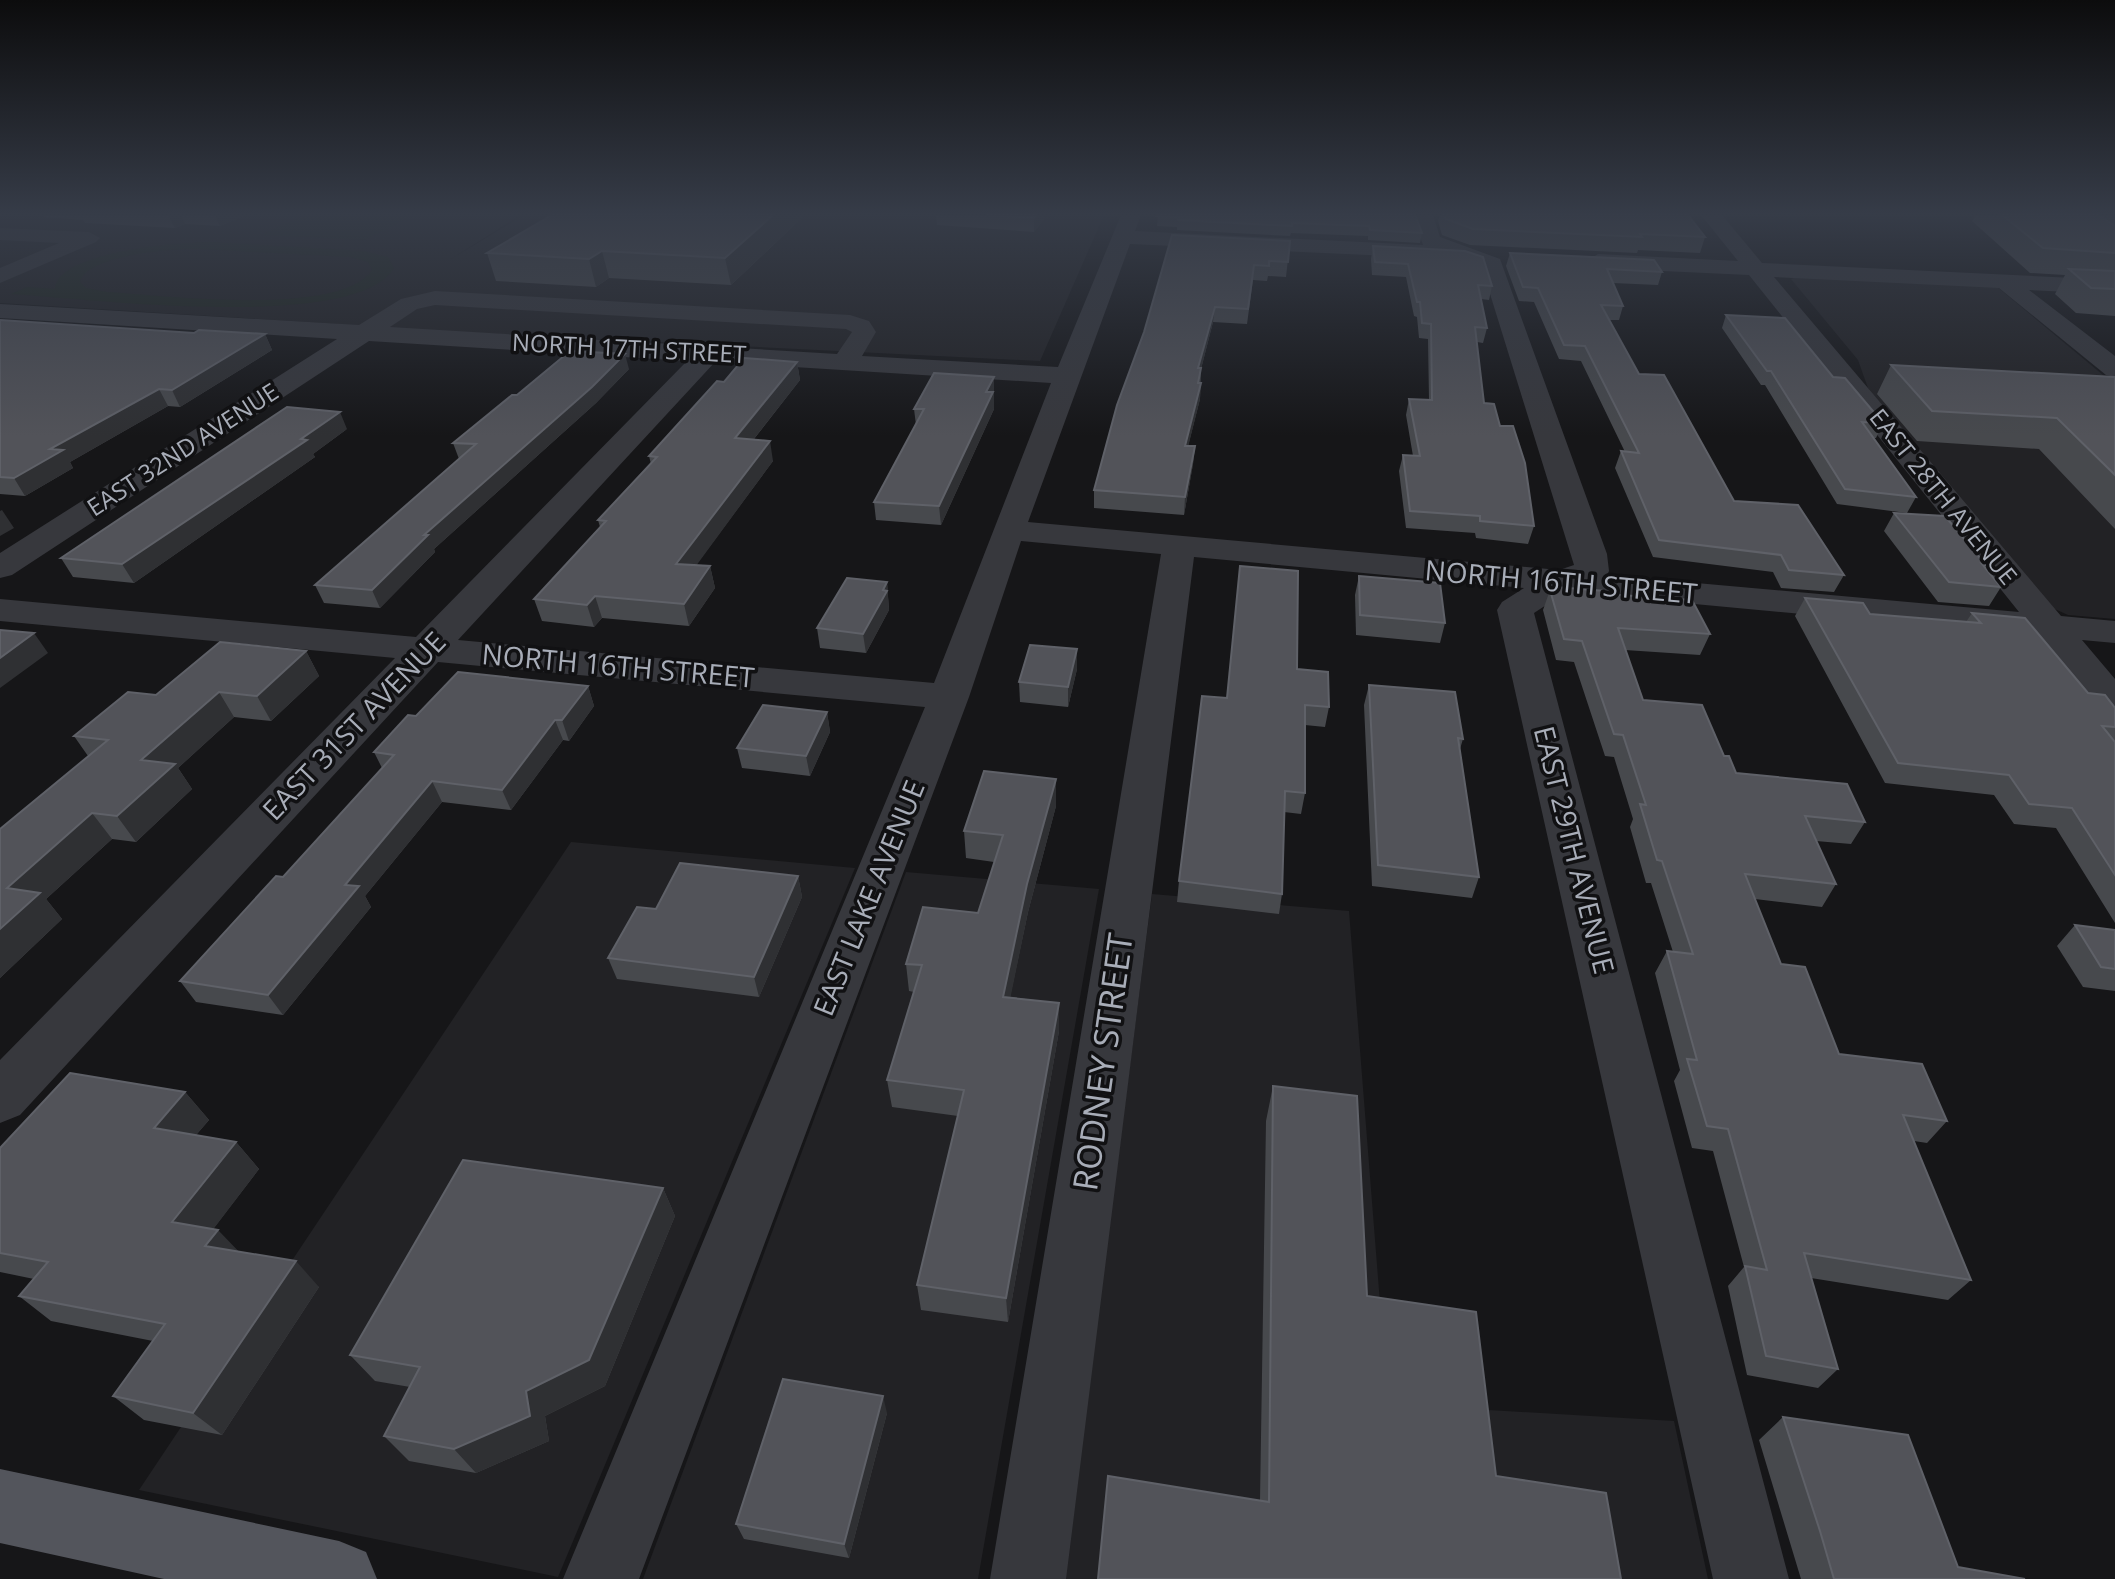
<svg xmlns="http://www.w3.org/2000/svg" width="2115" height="1579" viewBox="0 0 2115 1579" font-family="'Open Sans',sans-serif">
<rect width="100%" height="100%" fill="#161618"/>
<g fill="#222225">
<path d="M0,215H520L451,259L524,215H1104L1040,361L338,326L340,324L0,303Z"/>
<path d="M1802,275L1996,286L2115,385V619L2068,615L2046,605L1869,391L1858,360L1791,279Z"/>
<path d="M571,842L855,868L558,1577L139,1490Z"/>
<path d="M906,872L1099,889L978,1579H643Z"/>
<path d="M1152,894L1349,911L1388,1404L1674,1421L1708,1579H1064Z"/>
</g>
<g fill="#1e261f" fill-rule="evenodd">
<path d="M304,215H413L365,240L262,235Z"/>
<path d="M212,242L364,251L388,257L394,268C357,333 81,298 11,294L27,287L55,289C57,251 182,242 212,242ZM198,249L349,257L368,262L372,270C340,318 161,295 107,292L86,288L80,282C87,255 173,248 198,249Z"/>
</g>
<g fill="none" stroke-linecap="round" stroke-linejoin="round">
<g fill="#37383d" fill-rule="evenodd">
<path d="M1121,215H1141L1135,231L1423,245L1413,215H1433L1440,237L1500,259L1607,554L1609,571L1607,575L2019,612L1749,275L1598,268L1587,261L1598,254L1738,261L1701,215H1722L1762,263L2115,280V294L2029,290L2115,356V377L2106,375L1999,288L1774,277L2061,616L2115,621V643L2082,640L2115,679V717L2101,714L2038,636L1566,592L1534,613L1789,1579H1713L1497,610L1502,602L1524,588L1194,557L1066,1579H990L1161,554L1021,541L969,697L639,1579H563L925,707L438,662L20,1115L0,1123V1060L395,658L0,621V599L416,637L687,361L369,341L12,575L0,578V553L337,339L0,318V304L359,325L401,299L435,291L850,315L869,321L876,332L862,356L1058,367ZM1130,244L1433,258L1443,253L1482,268L1574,565L1559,570L1028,522ZM435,305L846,329L852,332L837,354L390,327L417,309ZM715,362L1051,383L934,683L458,640Z"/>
<path d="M0,228L89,232L100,238L96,242L0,283V268L59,243L0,240Z"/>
</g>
<path fill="#53555c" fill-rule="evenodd" d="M0,1469L339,1541L366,1552L377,1579H164L0,1543Z"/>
</g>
<g fill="#47494d">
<path d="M43,215H246L220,226L185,224L175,228L85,223L83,220L44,217Z"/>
<path d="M805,215L731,285L609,278L596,287L496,281L487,253Z"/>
<path d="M936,215H1047L1034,232L937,225Z"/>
<path d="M1158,215H1415L1422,233L1420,243L1368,240V236L1291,233L1290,236L1177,230V227L1157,226Z"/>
<path d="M1440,215H1688L1705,237L1700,253L1638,250L1637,253L1470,245L1442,235L1438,221Z"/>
<path d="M1975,215H2115V316L2076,313L2055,294L2065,275L2030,273L1972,221Z"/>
<path d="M1290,241L1286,277L1268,276L1267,281L1253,280L1247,324L1213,322L1201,369L1200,399L1188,446H1195L1193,464L1184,515L1094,508V490L1144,332Z"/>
<path d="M1373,246L1492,286L1489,300L1481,299L1487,328L1483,343L1477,342L1484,403L1534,526L1528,544L1476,538L1475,533L1406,528L1399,471L1403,455L1413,456L1406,415L1409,399L1429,400L1428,339L1419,338L1417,317L1414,316L1406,277L1372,275L1371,259Z"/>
<path d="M1510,253L1662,272L1658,285L1613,283L1623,306L1619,320H1609L1639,374L1734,501L1844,575L1834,592L1781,588L1773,572L1653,557L1615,468L1621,451L1625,452L1581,361L1559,359L1534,302L1519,301L1506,266Z"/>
<path d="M1726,315L1833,377L1883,423L1876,438H1873L1916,497L1907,513L1837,504L1765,385H1761L1722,328Z"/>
<path d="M0,320L194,333L265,334L272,350L180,407L168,406L70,462L73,468L25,496L0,494Z"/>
<path d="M797,362L800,380L754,439L773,461L696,565L710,566L715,588L689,626L602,618L594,627L542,621L534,599L600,527L598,520L651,464L649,456L724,382Z"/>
<path d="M1891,365L2115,377V529L2039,449L1917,441L1877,394Z"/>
<path d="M629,369L596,403L434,549L435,552L380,608L324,603L315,585L459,459L453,443L517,395Z"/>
<path d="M994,393L993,396L994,409L941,525L876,520L874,502L916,425L914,409Z"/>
<path d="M347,429L313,454L315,457L134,583L73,577L61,558Z"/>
<path d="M1894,513L1986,565L1984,567L2001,587L1989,606L1938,602L1884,531Z"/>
<path d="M1359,576L1445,623L1440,643L1356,635L1355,595Z"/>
<path d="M887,582L889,610L866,653L820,648L817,628Z"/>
<path d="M1550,590L1606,594L1710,634L1700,655L1625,650L1643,700L1724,756L1736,773L1865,822L1851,844L1816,841L1836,884L1822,907L1755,899L1781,964L1839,1054L1947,1121L1927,1143L1914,1141L1971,1280L1948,1300L1811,1278L1838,1369L1818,1388L1747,1375L1728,1286L1744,1267L1713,1151L1692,1148L1674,1081L1680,1070L1655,973L1667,951L1673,952L1651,883H1646L1630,827L1633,819L1614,757L1605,756L1574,662L1556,660L1543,610Z"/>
<path d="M1805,598L1870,614L1966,622L1972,613L2088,693L2115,708V923L2056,828L2014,824L1994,795L1885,783L1795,616Z"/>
<path d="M1077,649V669L1068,707L1020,702L1019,682Z"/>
<path d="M306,651L319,676L271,721L234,717L178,768L192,789L136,842L112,839L46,899L62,919L0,978V829L88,756L74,736Z"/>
<path d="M1297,669L1329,707L1325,727L1305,725V793L1301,814L1284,812L1282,894L1279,914L1177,902L1179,881L1227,698Z"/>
<path d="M1369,685L1463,739L1460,749L1479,877L1472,898L1372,886L1364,705Z"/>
<path d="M588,686L594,706L569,741L563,740L511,810L442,802L365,896L371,907L283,1015L196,1002L180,981L283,877L382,768L374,752L416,716Z"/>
<path d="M827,712L830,732L810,776L742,768L737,748Z"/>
<path d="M1056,779V806L1028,912L1010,997L1059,1003V1031L1008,1322L921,1310L917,1285L958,1116L892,1107L887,1080L914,992L909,991L906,964L978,913L994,862L966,858L964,831Z"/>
<path d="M798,876L802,897L759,997L617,979L608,958L656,909Z"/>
<path d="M2075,925L2115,930V991L2083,987L2057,946Z"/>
<path d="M1273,1086L1367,1296L1496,1476L1621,1579L1260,1500L1266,1121Z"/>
<path d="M185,1092L209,1120L196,1135L236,1142L259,1169L213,1229L239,1252L319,1287L222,1435L144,1420L113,1396L153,1341L51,1321L19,1296L34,1279L0,1272V1148Z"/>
<path d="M663,1188L675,1216L605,1386L545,1416L549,1441L476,1473L409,1461L384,1436L410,1387L375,1381L350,1355Z"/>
<path d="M887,1413L849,1558L744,1539L736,1524Z"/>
<path d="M1783,1417L1958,1567L2025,1579H1801L1759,1440Z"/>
</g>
<g fill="#2f3033">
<path d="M168,215H181L185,224L175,228Z"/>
<path d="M215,215H246L220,226Z"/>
<path d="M773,215H805L731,285L725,258Z"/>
<path d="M1036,215H1047L1034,232V218Z"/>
<path d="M602,251L609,278L596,287L589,259Z"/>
<path d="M1215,307L1213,322L1201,369L1197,399L1198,368Z"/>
<path d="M265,334L272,350L180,407L172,390Z"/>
<path d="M625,354L629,369L596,403L434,549L435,552L380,608L372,590L424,535Z"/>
<path d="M797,362L800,380L739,458L735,438Z"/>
<path d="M994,377V409L941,525L939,506L986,392Z"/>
<path d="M1201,383L1200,399L1184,463L1185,446Z"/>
<path d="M159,389L168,406L70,462L73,468L25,496L14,478L50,449Z"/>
<path d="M340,412L347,429L313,454L315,457L134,583L122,564Z"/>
<path d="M770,441L773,461L682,585L676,564Z"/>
<path d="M1195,446L1193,464L1184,515L1185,497Z"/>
<path d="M2,510L14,528L0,536V511Z"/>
<path d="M710,566L715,588L689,626L684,604Z"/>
<path d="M887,582L889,610L866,653L863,634Z"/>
<path d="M595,596L602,618L594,627L587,605Z"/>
<path d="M34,633L48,653L0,688V658Z"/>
<path d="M1077,649V669L1068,707V687Z"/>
<path d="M306,651L319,676L271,721L257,696Z"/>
<path d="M588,686L594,706L569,741L562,720Z"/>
<path d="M219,692L234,717L178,768L192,789L136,842L117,816L141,760Z"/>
<path d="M827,712L830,732L810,776L806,756Z"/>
<path d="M555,720L563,740L511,810L502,790Z"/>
<path d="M1056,779V806L1028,912L1005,1024L1003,997L1027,884Z"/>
<path d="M432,781L442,802L365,896L371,907L283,1015L268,995L345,885Z"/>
<path d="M92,813L112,839L46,899L62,919L0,978V929L7,888Z"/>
<path d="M798,876L802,897L759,997L754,977Z"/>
<path d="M1059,1003V1031L1008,1322L1006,1298Z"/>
<path d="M185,1092L209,1120L179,1155L154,1128Z"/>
<path d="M236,1142L259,1169L199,1248L172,1222Z"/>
<path d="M663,1188L675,1216L605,1386L545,1416L549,1441L476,1473L454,1449Z"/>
<path d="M218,1230L243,1256L205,1246Z"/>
<path d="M296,1261L319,1287L222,1435L193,1413Z"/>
<path d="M883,1396L887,1413L849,1558L844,1544Z"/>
</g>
<g fill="#525359" stroke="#5f6168" stroke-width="2">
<path d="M552,215H773L725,258L602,251L589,259L487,253Z"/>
<path d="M987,215H1036L1034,218Z"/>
<path d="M1158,215H1415L1422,233L1370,230L1369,226L1292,223V226L1178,220L1179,217L1157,216Z"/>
<path d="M1444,215H1688L1705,237L1640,234L1642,237L1473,229L1446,219Z"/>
<path d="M2002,215H2098L2115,226V253L2043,248Z"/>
<path d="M1172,235L1290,241L1288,262L1269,261V266L1254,265L1248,309L1215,307L1198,368H1201L1198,383H1201L1185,446H1195L1185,497L1094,490L1117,405L1144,332Z"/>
<path d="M1373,246L1465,251L1483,257L1492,286L1478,285L1487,328L1475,327L1484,403L1494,404L1500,426H1513L1525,463L1534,526L1480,521V516L1410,511L1403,455L1420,456L1409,399L1432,400L1431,324L1422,323L1420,302H1417L1408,264L1375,262Z"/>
<path d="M1510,253L1654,260L1662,272L1607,269L1623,306L1601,305L1639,374L1664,375L1734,501L1798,505L1844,575L1789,570L1781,555L1659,540L1621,451L1639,453L1585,346L1564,345L1538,288L1523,287Z"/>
<path d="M2069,269L2115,271V289L2091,288Z"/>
<path d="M1726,315L1785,318L1833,377L1845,378L1883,423L1862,422L1916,497L1845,489L1771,371H1767Z"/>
<path d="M0,320L194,333L199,330L265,334L172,390L159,389L50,449L63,450L14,478L0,477Z"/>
<path d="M570,351L625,354L592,387L424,535H428L372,590L315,585L476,444L453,443L512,395H517Z"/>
<path d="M744,358L797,362L735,438L770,441L676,564L710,566L684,604L595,596L587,605L534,599L606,521L598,520L657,457L649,456L717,381L724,382Z"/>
<path d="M1891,365L2115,377V475L2057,418L1932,411Z"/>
<path d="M934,373L994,377L986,392H993L939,506L874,502L924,409H914Z"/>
<path d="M287,407L340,412L301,439L307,440L122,564L61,558Z"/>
<path d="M1894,513L1945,516L1986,565L1982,564L2001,587L1949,582Z"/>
<path d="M1240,566L1298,571L1297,669L1328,672L1329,707L1305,705V793L1285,791L1282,894L1179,881L1202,696L1227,698Z"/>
<path d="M1359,576L1440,583L1445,623L1360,615Z"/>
<path d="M847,578L887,582L883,590L887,591L863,634L817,628Z"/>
<path d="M1555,587L1605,591L1606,594L1692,600L1710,634L1618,628L1643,700L1702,705L1724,756H1729L1736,773L1847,784L1865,822L1805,816L1836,884L1745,874L1781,964L1805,967L1839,1054L1922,1064L1947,1121L1903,1115L1971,1280L1804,1253L1838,1369L1766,1356L1745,1266L1767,1270L1728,1129L1707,1126L1687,1059L1697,1060L1667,951L1693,954L1662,861L1657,860L1640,804L1646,805L1623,735L1614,734L1582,641L1564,639L1550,590Z"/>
<path d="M1805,598L1863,603L1870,614L1981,623L1972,613L2025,618L2088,693L2105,695L2115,708V727L2102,726L2115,742V875L2072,808L2029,804L2009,775L1898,763Z"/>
<path d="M0,630L34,633L0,658Z"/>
<path d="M220,642L306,651L257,696L219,692L141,760L175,764L117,816L92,813L7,888L40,893L0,929V829L108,740L74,736L128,692L156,695Z"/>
<path d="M1030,645L1077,649L1068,687L1019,682Z"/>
<path d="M458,672L588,686L562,720H555L502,790L432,781L345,885L359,886L268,995L180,981L276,876L283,877L394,755L374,752L408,715L416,716Z"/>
<path d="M1369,685L1455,692L1463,739L1458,738L1479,877L1378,865Z"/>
<path d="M763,705L827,712L806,756L737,748Z"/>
<path d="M984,771L1056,779L1027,884L1003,997L1059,1003L1006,1298L917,1285L964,1090L887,1080L922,965L906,964L923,907L978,913L1003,835L964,831Z"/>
<path d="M680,863L798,876L754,977L608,958L637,907L656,909Z"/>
<path d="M2075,925L2115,930V969L2101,967Z"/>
<path d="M70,1073L185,1092L154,1128L236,1142L172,1222L218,1230L205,1246L296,1261L193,1413L113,1396L165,1324L19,1296L48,1262L0,1253V1148Z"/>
<path d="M1273,1086L1357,1096L1367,1296L1476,1312L1496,1476L1606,1493L1621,1579H1098L1108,1476L1269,1502Z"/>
<path d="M463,1160L663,1188L589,1360L526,1391L530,1416L454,1449L384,1436L420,1367L350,1355Z"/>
<path d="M783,1379L883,1396L844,1544L736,1524Z"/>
<path d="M1783,1417L1908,1435L1958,1567L2025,1579H1834L1820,1531Z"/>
</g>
<linearGradient id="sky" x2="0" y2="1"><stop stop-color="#0c0c0d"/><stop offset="0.49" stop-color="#363c48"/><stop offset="1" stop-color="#363c48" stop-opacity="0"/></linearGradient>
<rect width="2115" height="436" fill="url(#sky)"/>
<g text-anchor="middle" stroke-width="7" stroke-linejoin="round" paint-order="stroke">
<g font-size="24" fill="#a8adb8" stroke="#111113">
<text transform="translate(629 349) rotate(3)" y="8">NORTH 17TH STREET</text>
<text transform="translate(183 450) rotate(-33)" y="8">EAST 32ND AVENUE</text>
<text transform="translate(1943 497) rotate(51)" y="8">EAST 28TH AVENUE</text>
</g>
<g font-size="28" fill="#a8adb8" stroke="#111113">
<text transform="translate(1561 582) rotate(5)" y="10">NORTH 16TH STREET</text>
<text transform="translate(618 666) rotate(5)" y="10">NORTH 16TH STREET</text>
<text transform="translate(354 726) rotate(-46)" y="10">EAST 31ST AVENUE</text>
<text transform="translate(1574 850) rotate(76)" y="10">EAST 29TH AVENUE</text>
<text transform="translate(869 898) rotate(-68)" y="10">EAST LAKE AVENUE</text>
</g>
<g font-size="34" fill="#a8adb8" stroke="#111113">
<text transform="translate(1103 1062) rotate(-82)" y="12">RODNEY STREET</text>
</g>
</g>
</svg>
